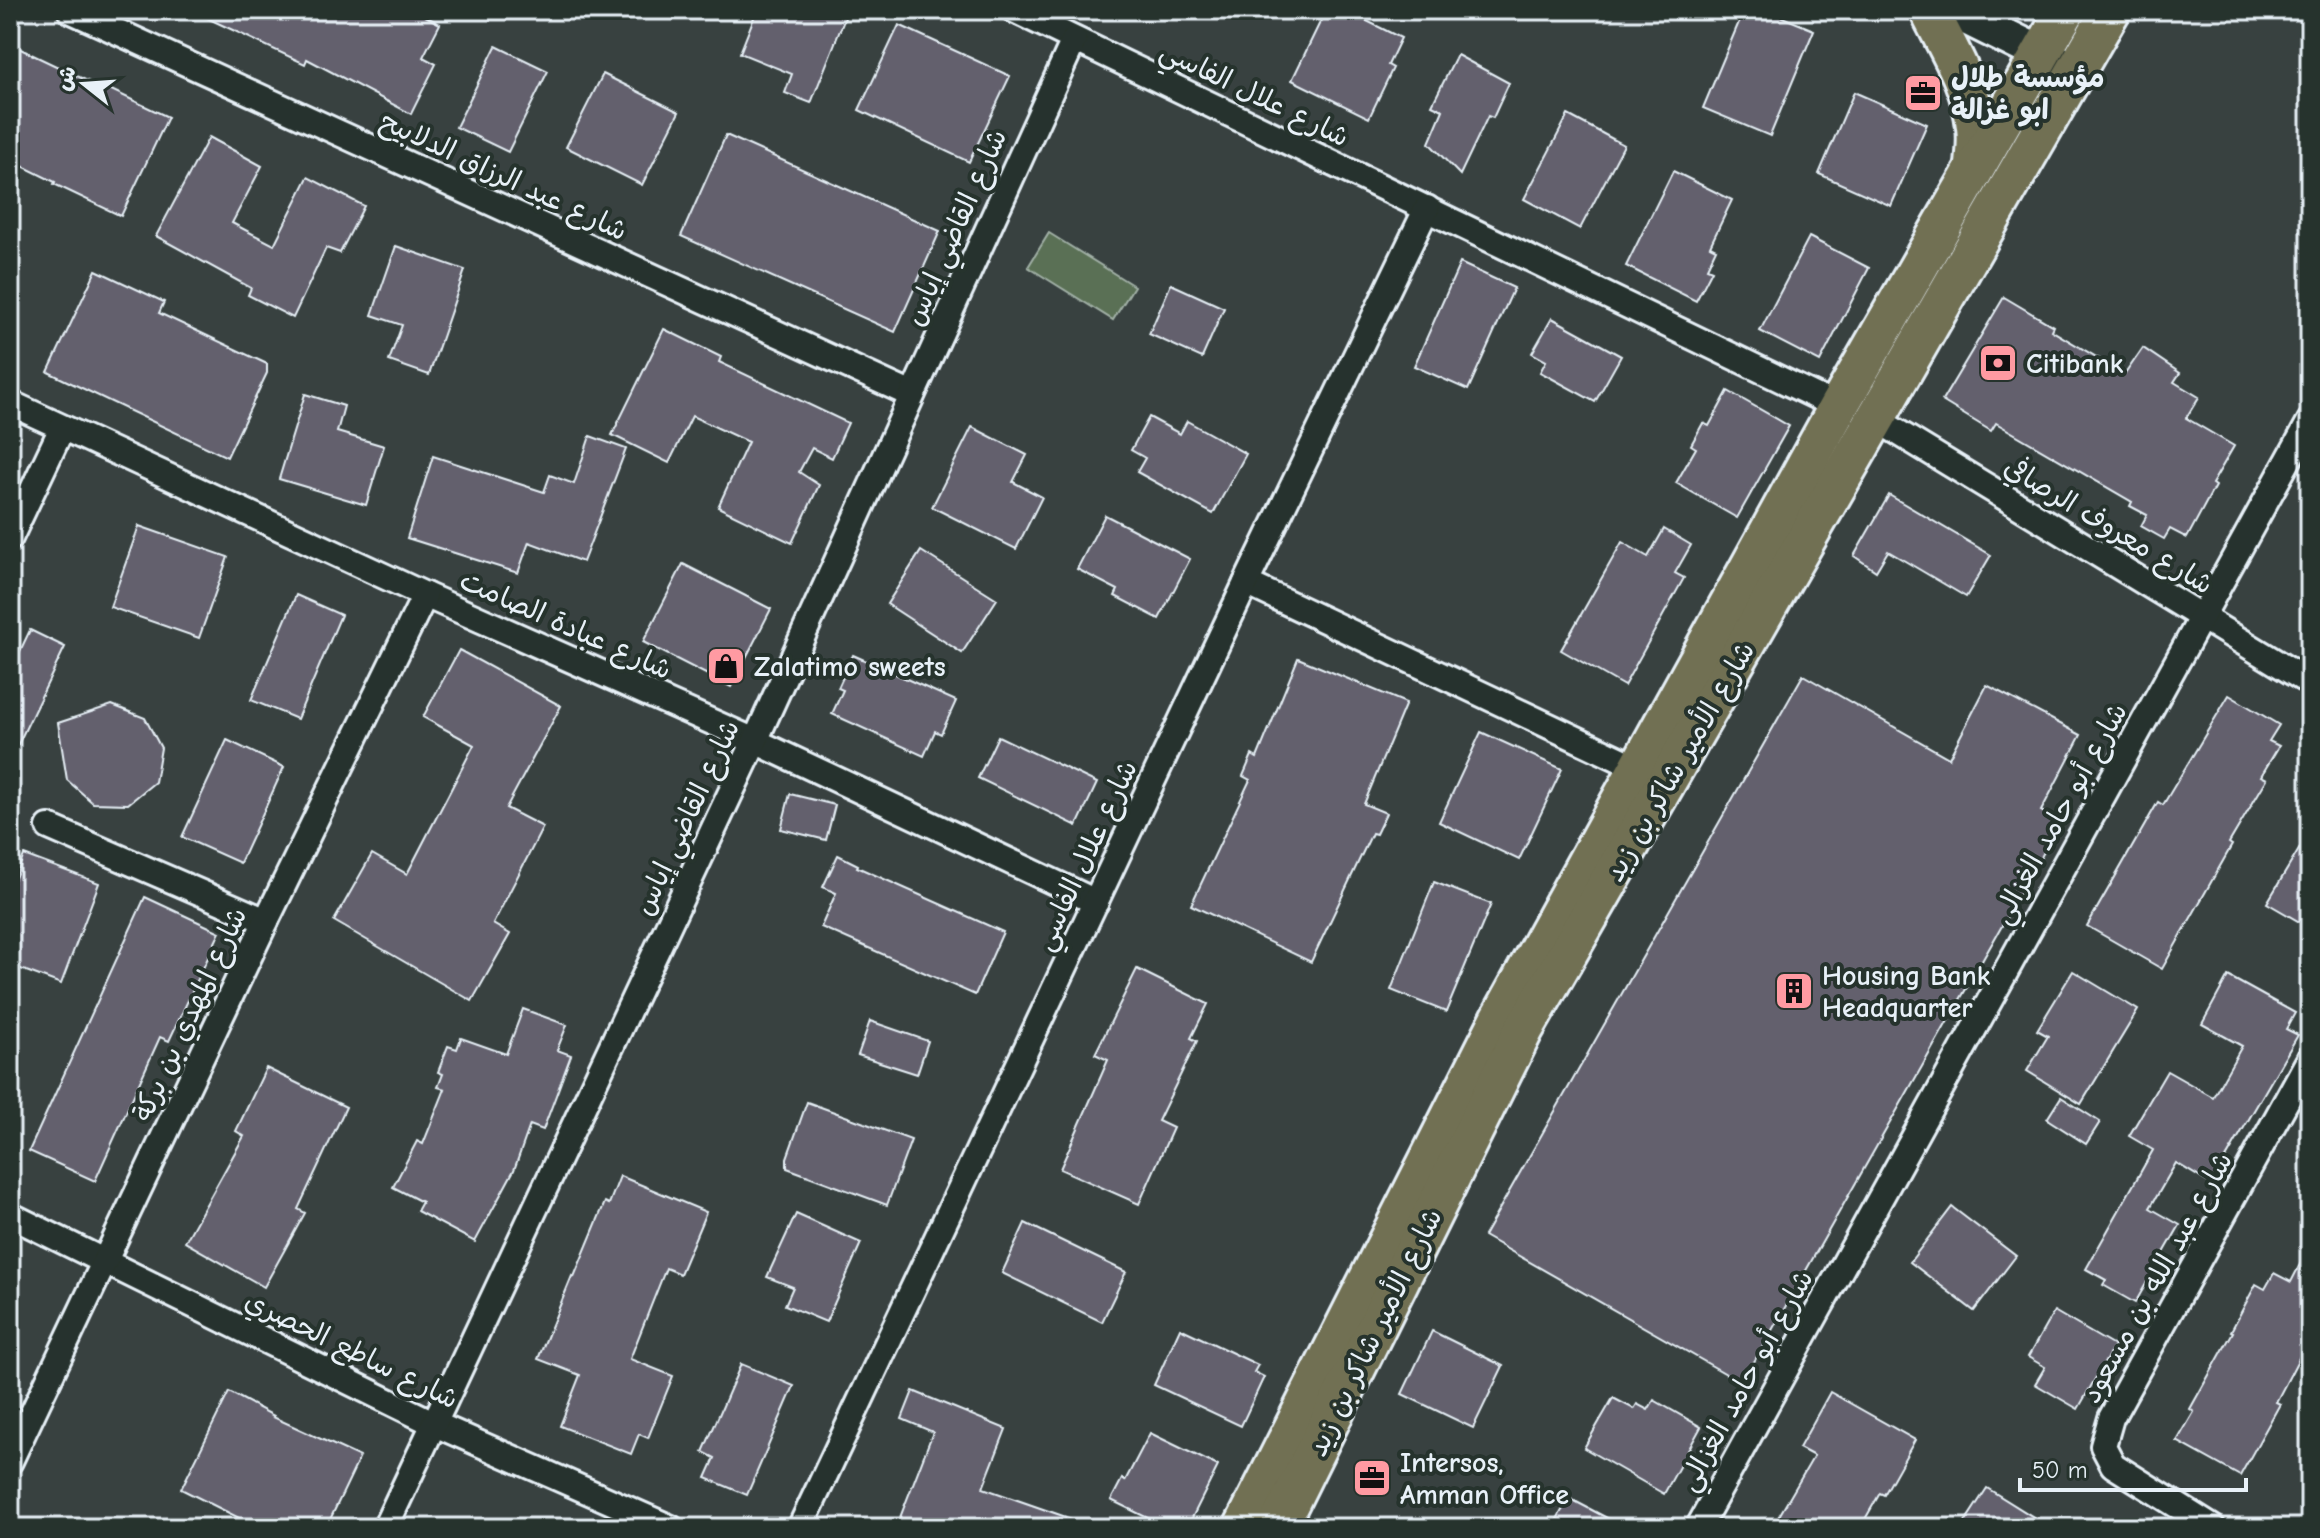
<svg xmlns="http://www.w3.org/2000/svg" width="2320" height="1538" viewBox="0 0 2320 1538" font-family="'Comic Neue','Playpen Sans Arabic',sans-serif">
<rect width="100%" height="100%" fill="#384140"/>
<filter id="ink" filterUnits="userSpaceOnUse"><feTurbulence type="fractalNoise" baseFrequency=".0125" numOctaves="2"/><feDisplacementMap in="SourceGraphic" scale="16" xChannelSelector="R" yChannelSelector="G"/><feConvolveMatrix kernelMatrix="1 2 1 2 8 2 1 2 1" color-interpolation-filters="sRGB"/></filter>
<g filter="url(#ink)">
<path fill="#5a7055" stroke="#a1b0a6" stroke-width="2" d="M1049,233L1134,286L1113,320L1028,267Z"/>
<g fill="#63616d" stroke="#e8f1f8" stroke-width="2">
<path d="M190,10H414L440,24L423,57L436,64L411,114L307,59L305,64Z"/>
<path d="M757,10H848L811,103L785,93L792,74L740,53Z"/>
<path d="M1326,10H1345L1401,38L1388,65L1393,68L1369,118L1292,80Z"/>
<path d="M1744,10H1765L1814,30L1770,136L1703,108Z"/>
<path d="M899,25L1010,76L969,162L859,110Z"/>
<path d="M10,44L100,87L101,85L168,117L121,216L54,184L55,182L10,160Z"/>
<path d="M496,46L548,71L508,152L456,127Z"/>
<path d="M1457,55L1509,83L1493,118L1488,116L1460,175L1429,143L1443,110L1432,105Z"/>
<path d="M603,74L679,112L642,185L566,147Z"/>
<path d="M1854,92L1927,124L1891,206L1819,174Z"/>
<path d="M1568,115L1624,145L1580,229L1524,199Z"/>
<path d="M726,135L940,231L895,332L681,236Z"/>
<path d="M209,137L262,166L232,223L274,245L308,177L364,206L340,253L326,248L293,318L248,295L251,288L156,236Z"/>
<path d="M1673,171L1732,200L1710,246L1716,249L1707,268L1712,270L1696,301L1626,266Z"/>
<path d="M1809,237L1869,268L1820,362L1760,331Z"/>
<path d="M396,246L465,270L429,375L389,361L402,325L372,315Z"/>
<path d="M1460,263L1514,288L1468,390L1414,366Z"/>
<path d="M96,270L164,302L159,313L267,364V373L227,457L48,372Z"/>
<path d="M1171,284L1224,308L1202,358L1149,334Z"/>
<path d="M2004,297L2053,326L2051,330L2125,374L2143,348L2180,373L2174,382L2199,397L2186,418L2234,446L2212,484L2215,486L2187,538L2170,529L2164,539L2141,526L2147,515L2130,506L2132,502L1996,423L1991,431L1942,401Z"/>
<path d="M1552,318L1621,356L1595,402L1540,372L1546,361L1532,353Z"/>
<path d="M664,329L721,357L719,362L848,423L832,458L812,448L799,472L819,485L792,543L718,507L748,442L692,416L669,463L612,435Z"/>
<path d="M1728,391L1789,426L1737,518L1676,483L1696,448L1691,445L1703,423L1709,426Z"/>
<path d="M305,394L344,406L337,432L384,446L366,505L279,479Z"/>
<path d="M1149,417L1180,434L1187,421L1246,454L1213,514L1137,472L1145,458L1131,450Z"/>
<path d="M972,427L1027,455L1013,482L1042,497L1016,549L932,507Z"/>
<path d="M590,436L626,449L583,562L529,542L518,573L407,538L433,456L544,492L550,475L574,484Z"/>
<path d="M1889,495L1991,555L1966,597L1888,551L1876,571L1854,556Z"/>
<path d="M1105,515L1190,559L1159,619L1115,596L1118,590L1077,569Z"/>
<path d="M139,526L228,557L199,638L110,607Z"/>
<path d="M1664,529L1691,545L1675,573L1684,578L1624,686L1561,650L1622,542L1648,557Z"/>
<path d="M921,551L997,599L962,653L887,604Z"/>
<path d="M683,564L771,609L731,687L643,642Z"/>
<path d="M296,595L341,615L297,719L251,700Z"/>
<path d="M30,630L65,647L10,761V672Z"/>
<path d="M459,650L561,706L506,808L543,827L493,924L510,934L472,1001L334,921L372,854L407,874L474,745L423,717Z"/>
<path d="M853,655L956,701L941,734L935,731L924,756L832,714L843,690L838,688Z"/>
<path d="M1298,658L1406,703L1364,804L1386,813L1376,834L1372,833L1311,962L1191,905L1250,780L1243,776L1252,755L1257,758Z"/>
<path d="M1803,675L1949,758L1987,685L2081,735L2041,811L2061,822L1742,1383L1484,1236Z"/>
<path d="M2229,695L2279,725L2269,741L2279,746L2261,776L2267,779L2229,843L2232,845L2162,969L2087,926L2158,802L2163,805Z"/>
<path d="M112,705L145,718L161,748L155,782L128,804L93,803L67,780L58,723Z"/>
<path d="M1481,732L1562,769L1519,860L1439,822Z"/>
<path d="M998,736L1097,783L1077,826L978,778Z"/>
<path d="M227,740L284,767L240,863L182,837Z"/>
<path d="M790,794L835,805L826,840L781,829Z"/>
<path d="M2310,831V928L2267,903Z"/>
<path d="M24,855L99,883L61,984L10,965V891Z"/>
<path d="M838,855L858,865L857,867L1003,932L975,995L821,927L836,893L823,887Z"/>
<path d="M1434,882L1491,904L1446,1012L1391,990Z"/>
<path d="M145,897L220,932L169,1041L160,1037L95,1181L29,1151Z"/>
<path d="M1137,969L1208,1004L1191,1038L1197,1041L1158,1121L1173,1128L1139,1204L1060,1169L1108,1060L1095,1054Z"/>
<path d="M2073,971L2138,1010L2081,1104L2027,1071L2048,1036L2037,1030Z"/>
<path d="M2228,976L2295,1013L2286,1029L2298,1035L2211,1184L2176,1163L2150,1208L2180,1225L2135,1303L2103,1285L2106,1280L2086,1269L2153,1150L2129,1136L2167,1071L2213,1097L2242,1046L2202,1024Z"/>
<path d="M523,1009L567,1025L557,1050L571,1055L543,1130L530,1125L514,1170L475,1242L417,1211L422,1202L393,1187L417,1141L423,1144L445,1089L438,1087L443,1074L438,1072L448,1046L457,1049L461,1038L506,1054Z"/>
<path d="M870,1021L928,1041L917,1074L858,1055Z"/>
<path d="M266,1068L346,1107L298,1209L305,1213L264,1287L185,1242L244,1136L236,1131Z"/>
<path d="M2061,1097L2100,1122L2086,1144L2047,1119Z"/>
<path d="M807,1102L911,1140L887,1205L787,1168V1158Z"/>
<path d="M620,1176L706,1212L680,1274L666,1268L630,1359L673,1376L648,1438L639,1434L631,1454L560,1426L580,1375L538,1359L572,1276L574,1277L605,1202L609,1204Z"/>
<path d="M1952,1207L2016,1256L1974,1311L1910,1262Z"/>
<path d="M796,1214L861,1243L826,1322L785,1305L793,1287L767,1277Z"/>
<path d="M1025,1223L1126,1272L1102,1322L1002,1273Z"/>
<path d="M2310,1245V1337L2276,1402L2280,1404L2240,1476L2177,1441L2194,1412L2190,1409L2233,1332L2231,1331L2256,1284L2265,1289L2274,1273L2291,1282Z"/>
<path d="M2054,1311L2114,1346L2078,1409L2035,1384L2045,1367L2028,1357Z"/>
<path d="M1180,1328L1258,1365L1254,1372L1264,1377L1241,1426L1154,1385Z"/>
<path d="M1432,1331L1503,1366L1473,1428L1402,1394Z"/>
<path d="M741,1364L794,1386L747,1495L706,1478L715,1458L703,1452Z"/>
<path d="M913,1391L1006,1429L983,1488L1086,1524V1528H896L933,1432L902,1419Z"/>
<path d="M229,1392L274,1416L273,1417L360,1457L326,1528H259L181,1489Z"/>
<path d="M1830,1392L1915,1440L1884,1495L1880,1493L1860,1528H1772L1814,1456L1799,1448Z"/>
<path d="M1613,1398L1634,1409L1637,1404L1648,1410L1654,1400L1701,1427L1664,1494L1584,1448Z"/>
<path d="M1150,1433L1218,1466L1187,1528H1168L1111,1500L1122,1479L1125,1481Z"/>
<path d="M1987,1488L2051,1528H1961Z"/>
<path d="M1569,1498L1626,1528H1552Z"/>
</g>
<g fill="none" stroke-linecap="round" stroke-linejoin="round">
<g stroke="#e8f1f8" stroke-width="30">
<g id="street">
<path d="M70,10L912,395"/>
<path d="M1014,10L1838,407"/>
<path d="M10,403L425,595L755,741L1096,902"/>
<path d="M1876,419L2310,683"/>
<path d="M10,538L62,428"/>
<path d="M1246,583L1649,773"/>
<path d="M49,827L266,921"/>
<path d="M10,1215L435,1424L671,1528"/>
<path d="M10,1461L266,921L425,595"/>
<path d="M385,1528L755,741L1074,40"/>
<path d="M800,1528L1246,583L1427,208"/>
<path d="M1698,1528L2310,421"/>
<path d="M2213,1528L2113,1465L2103,1446L2111,1418L2310,1058"/>
</g>
</g>
<g stroke="#e8f1f8" stroke-width="40">
<path id="secondary" d="M1952,10L2065,66"/>
</g>
<g stroke="#e8f1f8" stroke-width="44">
<g id="primary">
<path d="M1929,10C1947,47 1972,85 1976,127C1978,140 1976,153 1975,165"/>
<path d="M1243,1528L1500,1019L1838,407L2066,10"/>
<path d="M1277,1528L1524,1029L2111,10"/>
</g>
</g>
<use href="#street" stroke="#26332d" stroke-width="24"/>
<use href="#secondary" stroke="#26332d" stroke-width="34"/>
<use href="#primary" stroke="#716f52" stroke-width="38"/>
</g>
</g>
<defs>
<g id="office-square" transform="scale(2)"><rect x="-9" y="-9" width="18" height="18" rx="4" fill="#ff9aa2" stroke="#26332d"/><path d="M-6-3h4V-5.5h4V-3h4V5H-6ZM-1-4.5V-3h2v-1.5ZM-6 0V1H6V0Z" fill="#111"/></g>
<g id="bank-square" transform="scale(2)"><rect x="-9" y="-9" width="18" height="18" rx="4" fill="#ff9aa2" stroke="#26332d"/><path d="M-6-4H6V4H-6ZM0-2.3a2.3 2.3 0 1 0 0 4.6a2.3 2.3 0 1 0 0-4.6Z" fill="#111"/></g>
<g id="shop-square" transform="scale(2)"><rect x="-9" y="-9" width="18" height="18" rx="4" fill="#ff9aa2" stroke="#26332d"/><path d="M-5-2.5h2.3a2.7 3.5 0 0 1 5.4 0H5L5.5 6h-11ZM-1.5-2.5h3a1.5 2.3 0 0 0-3 0Z" fill="#111"/></g>
<g id="building-square" transform="scale(2)"><rect x="-9" y="-9" width="18" height="18" rx="4" fill="#ff9aa2" stroke="#26332d"/><path d="M-4-6H4V6H1V3H-1V6H-4ZM-2.5-4.3h1.7v1.8h-1.7ZM.8-4.3h1.7v1.8H.8ZM-2.5-1h1.7V.8h-1.7ZM.8-1h1.7V.8H.8Z" fill="#111"/></g>
</defs>
<g fill-rule="evenodd">
<use href="#office-square" x="1923" y="93"/>
<use href="#bank-square" x="1998" y="363"/>
<use href="#shop-square" x="726" y="666"/>
<use href="#building-square" x="1794" y="991"/>
<use href="#office-square" x="1372" y="1478"/>
</g>
<g text-anchor="middle" stroke-width="8" stroke-linejoin="round" paint-order="stroke">
<g font-size="28" font-weight="bold" fill="#e8f1f8" stroke="#26332d" text-anchor="start">
<text x="1951" y="87">مؤسسة طلال<tspan x="1951" dy="32">ابو غزالة</tspan></text>
<text x="2026" y="373">Citibank</text>
<text x="754" y="676">Zalatimo sweets</text>
<text x="1822" y="985">Housing Bank<tspan x="1822" dy="32">Headquarter</tspan></text>
<text x="1400" y="1472">Intersos,<tspan x="1400" dy="32">Amman Office</tspan></text>
</g>
<g font-size="28" fill="#e8f1f8" stroke="#26332d">
<text transform="translate(1255 93) rotate(26)" y="10">شارع علال الفاسي</text>
<text transform="translate(504 175) rotate(25)" y="10">شارع عبد الرزاق الدلابيح</text>
<text transform="translate(955 227) rotate(-66)" y="10">شارع القاضي إياس</text>
<text transform="translate(2109 525) rotate(31)" y="10">شارع معروف الرصافي</text>
<text transform="translate(566 624) rotate(24)" y="10">شارع عبادة الصامت</text>
<text transform="translate(1679 761) rotate(-60)" y="10">شارع الأمير شاكر بن زيد</text>
<text transform="translate(2059 813) rotate(-61)" y="10">شارع أبو حامد الغزالي</text>
<text transform="translate(686 817) rotate(-65)" y="10">شارع القاضي إياس</text>
<text transform="translate(1085 855) rotate(-65)" y="10">شارع علال الفاسي</text>
<text transform="translate(189 1014) rotate(-65)" y="10">شارع المهدي بن بركة</text>
<text transform="translate(2156 1277) rotate(-61)" y="10">شارع عبد الله بن مسعود</text>
<text transform="translate(1374 1332) rotate(-64)" y="10">شارع الأمير شاكر بن زيد</text>
<text transform="translate(352 1349) rotate(26)" y="10">شارع ساطع الحصري</text>
<text transform="translate(1745 1380) rotate(-61)" y="10">شارع أبو حامد الغزالي</text>
</g>
</g>
<rect width="2320" height="1538" fill="none" stroke="#26332d" stroke-width="40"/>
<rect x="20" y="20" width="2280" height="1498" fill="none" stroke="#e8f1f8" stroke-width="3" filter="url(#ink)"/>
<g transform="translate(84 84) rotate(287)" stroke="#26332d" stroke-width="6" paint-order="stroke">
<path d="M0-6L14 30L0 20L-14 30Z" fill="#e8f1f8"/>
<text y="-12" font-size="22" font-weight="bold" text-anchor="middle" fill="#e8f1f8">ش</text>
</g>
<path d="M2020 1478v12h226v-12" fill="none" stroke="#e8f1f8" stroke-width="4"/>
<text x="2032" y="1478" font-size="24" fill="#e8f1f8" stroke="#26332d" stroke-width="6" paint-order="stroke">50 m</text>
</svg>
